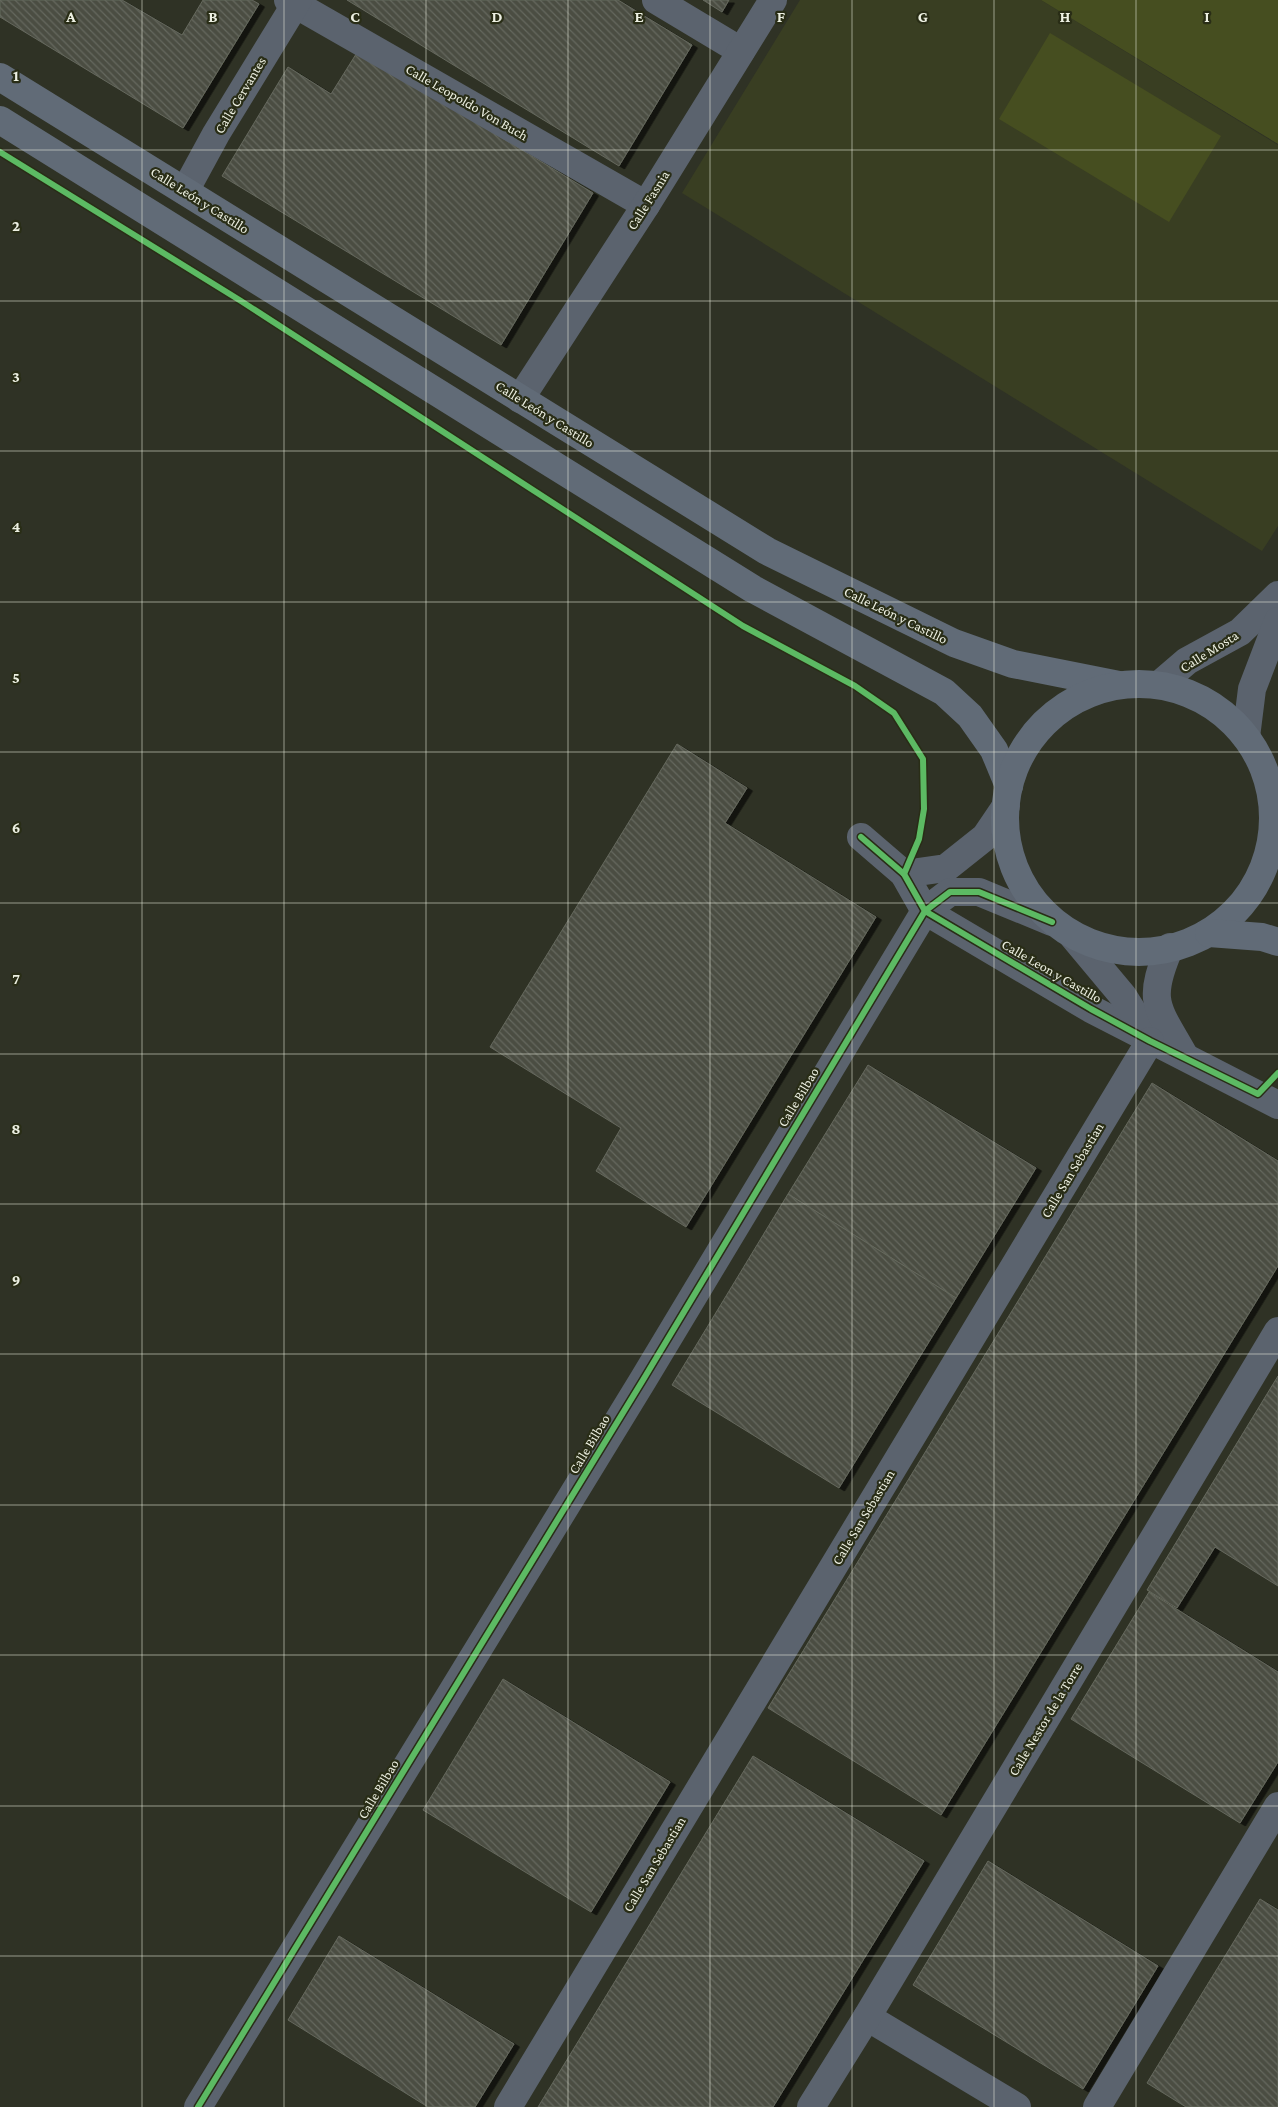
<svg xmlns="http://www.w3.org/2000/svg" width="1278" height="2107" viewBox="0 0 1278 2107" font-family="'Crimson Pro',serif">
<defs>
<pattern id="building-back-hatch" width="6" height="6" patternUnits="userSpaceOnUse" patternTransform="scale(1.25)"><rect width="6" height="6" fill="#4b4e43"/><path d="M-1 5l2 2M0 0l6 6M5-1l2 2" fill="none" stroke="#65685e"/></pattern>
<filter id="shadow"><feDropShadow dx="5.5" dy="3" stdDeviation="0" flood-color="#0009"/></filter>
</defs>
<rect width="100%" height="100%" fill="#2f3225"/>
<path fill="#393e22" d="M800,0H1041L1278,145V526L1262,551L682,193Z"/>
<g fill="#464e20">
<path d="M1041,0H1278V144Z"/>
<path d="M1050,33L1221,136L1169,222L999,119Z"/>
</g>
<g fill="url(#building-back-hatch)" stroke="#65685d" filter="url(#shadow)">
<path d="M0,0H122L182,35L203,0H252L259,4L183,128L0,17Z"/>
<path d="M347,0H618L692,45L619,166Z"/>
<path d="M703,0H729L722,12Z"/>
<path d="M358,51L593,193L501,345L222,176L288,67L331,94Z"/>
<path d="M677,744L747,788L725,823L876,917L686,1227L596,1171L621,1128L490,1047Z"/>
<path d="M868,1065L1036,1168L956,1298L788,1194Z"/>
<path d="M1152,1083L1278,1161V1266L941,1815L768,1708Z"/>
<path d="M788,1194L956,1298L839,1488L672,1385Z"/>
<path d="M1278,1376V1586L1215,1547L1177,1608L1147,1590Z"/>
<path d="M1149,1592L1278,1672V1762L1240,1823L1071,1719Z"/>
<path d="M503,1679L670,1782L591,1912L423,1810Z"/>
<path d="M753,1756L924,1861L773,2107H538Z"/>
<path d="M988,1861L1158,1966L1083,2089L913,1985Z"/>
<path d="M1260,1899L1278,1910V2107H1186L1147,2083Z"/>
<path d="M339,1936L514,2044L475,2107H428L288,2020Z"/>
</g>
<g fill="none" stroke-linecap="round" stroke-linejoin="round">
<g stroke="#5b636e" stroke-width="28">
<path d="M288,0L646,205"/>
<path d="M656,0L741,51"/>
<path d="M185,191L216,134L298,0"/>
<path d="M520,399L646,205L773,0"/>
<path d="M861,837L904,874L925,911L1091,1009L1278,1105"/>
<path d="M904,874L946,868L985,837L1006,806"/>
<path d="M1072,935L1123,996L1150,1039"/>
<path d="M1170,947C1146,1002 1157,1007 1184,1055"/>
<path d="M867,2017L1017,2107"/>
<path d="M198,2107L643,1380L925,911L950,892H979L1052,922"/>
<path d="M508,2107L1150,1041"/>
<path d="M811,2107L867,2017L1278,1331"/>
<path d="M1097,2107L1278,1806"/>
</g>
<g stroke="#5b636e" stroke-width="28">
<path d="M1159,685L1187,661L1240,632L1278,595"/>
<path d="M1246,737L1252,689L1278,621"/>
</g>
<g stroke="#616b77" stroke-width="28">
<path d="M0,77L767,551L954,643L1013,664L1119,685"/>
<path d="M0,120L753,589L944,692L970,716L994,750L1009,786"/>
<circle cx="1139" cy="818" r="134"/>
<path d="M1209,933L1262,937L1278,942"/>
</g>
<g stroke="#292d16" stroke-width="9">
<g id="cycleway">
<path d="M0,152L241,301L743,626L855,686L894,713L923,759L924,809L919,839L904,874"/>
<path d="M861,837L904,874L925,911L1091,1009L1150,1041L1258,1094L1278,1073"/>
<path d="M198,2107L643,1380L925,911L950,892H979L1052,922"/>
</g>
</g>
<use href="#cycleway" stroke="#5cba63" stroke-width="6"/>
</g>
<path fill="none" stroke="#edf0e2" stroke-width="1" stroke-opacity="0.55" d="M142,0V2107M284,0V2107M426,0V2107M568,0V2107M710,0V2107M852,0V2107M994,0V2107M1136,0V2107M0,150H1278M0,301H1278M0,451H1278M0,602H1278M0,752H1278M0,903H1278M0,1054H1278M0,1204H1278M0,1354H1278M0,1505H1278M0,1655H1278M0,1806H1278M0,1956H1278"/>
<g text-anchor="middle" stroke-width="4.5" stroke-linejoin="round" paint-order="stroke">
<g font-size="14" fill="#edf0e2" stroke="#292d16">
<text transform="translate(240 95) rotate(-59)" y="5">Calle Cervantes</text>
<text transform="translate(467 102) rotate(30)" y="5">Calle Leopoldo Von Buch</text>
<text transform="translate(200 200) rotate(32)" y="5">Calle León y Castillo</text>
<text transform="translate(648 200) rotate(-58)" y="5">Calle Fasnia</text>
<text transform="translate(545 414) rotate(32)" y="5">Calle León y Castillo</text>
<text transform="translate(896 615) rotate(26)" y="5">Calle León y Castillo</text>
<text transform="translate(1209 651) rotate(-32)" y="5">Calle Mosta</text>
<text transform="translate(1052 971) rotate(30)" y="5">Calle Leon y Castillo</text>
<text transform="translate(798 1097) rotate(-59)" y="5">Calle Bilbao</text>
<text transform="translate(1072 1170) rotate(-59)" y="5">Calle San Sebastian</text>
<text transform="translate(589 1444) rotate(-59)" y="5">Calle Bilbao</text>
<text transform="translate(863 1517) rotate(-59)" y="5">Calle San Sebastian</text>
<text transform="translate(1045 1719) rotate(-59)" y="5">Calle Nestor de la Torre</text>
<text transform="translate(378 1789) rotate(-59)" y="5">Calle Bilbao</text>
<text transform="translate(654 1864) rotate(-59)" y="5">Calle San Sebastian</text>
</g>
</g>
<g font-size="16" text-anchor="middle" font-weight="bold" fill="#edf0e2" stroke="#292d16" stroke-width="4.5" stroke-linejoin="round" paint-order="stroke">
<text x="71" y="22">A</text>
<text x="213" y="22">B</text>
<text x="355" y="22">C</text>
<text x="497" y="22">D</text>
<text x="639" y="22">E</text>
<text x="781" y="22">F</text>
<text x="923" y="22">G</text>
<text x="1065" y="22">H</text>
<text x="1207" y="22">I</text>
<text x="16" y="81">1</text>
<text x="16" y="231">2</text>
<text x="16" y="382">3</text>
<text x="16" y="532">4</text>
<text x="16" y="683">5</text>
<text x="16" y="833">6</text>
<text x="16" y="984">7</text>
<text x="16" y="1134">8</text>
<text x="16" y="1285">9</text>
</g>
</svg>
